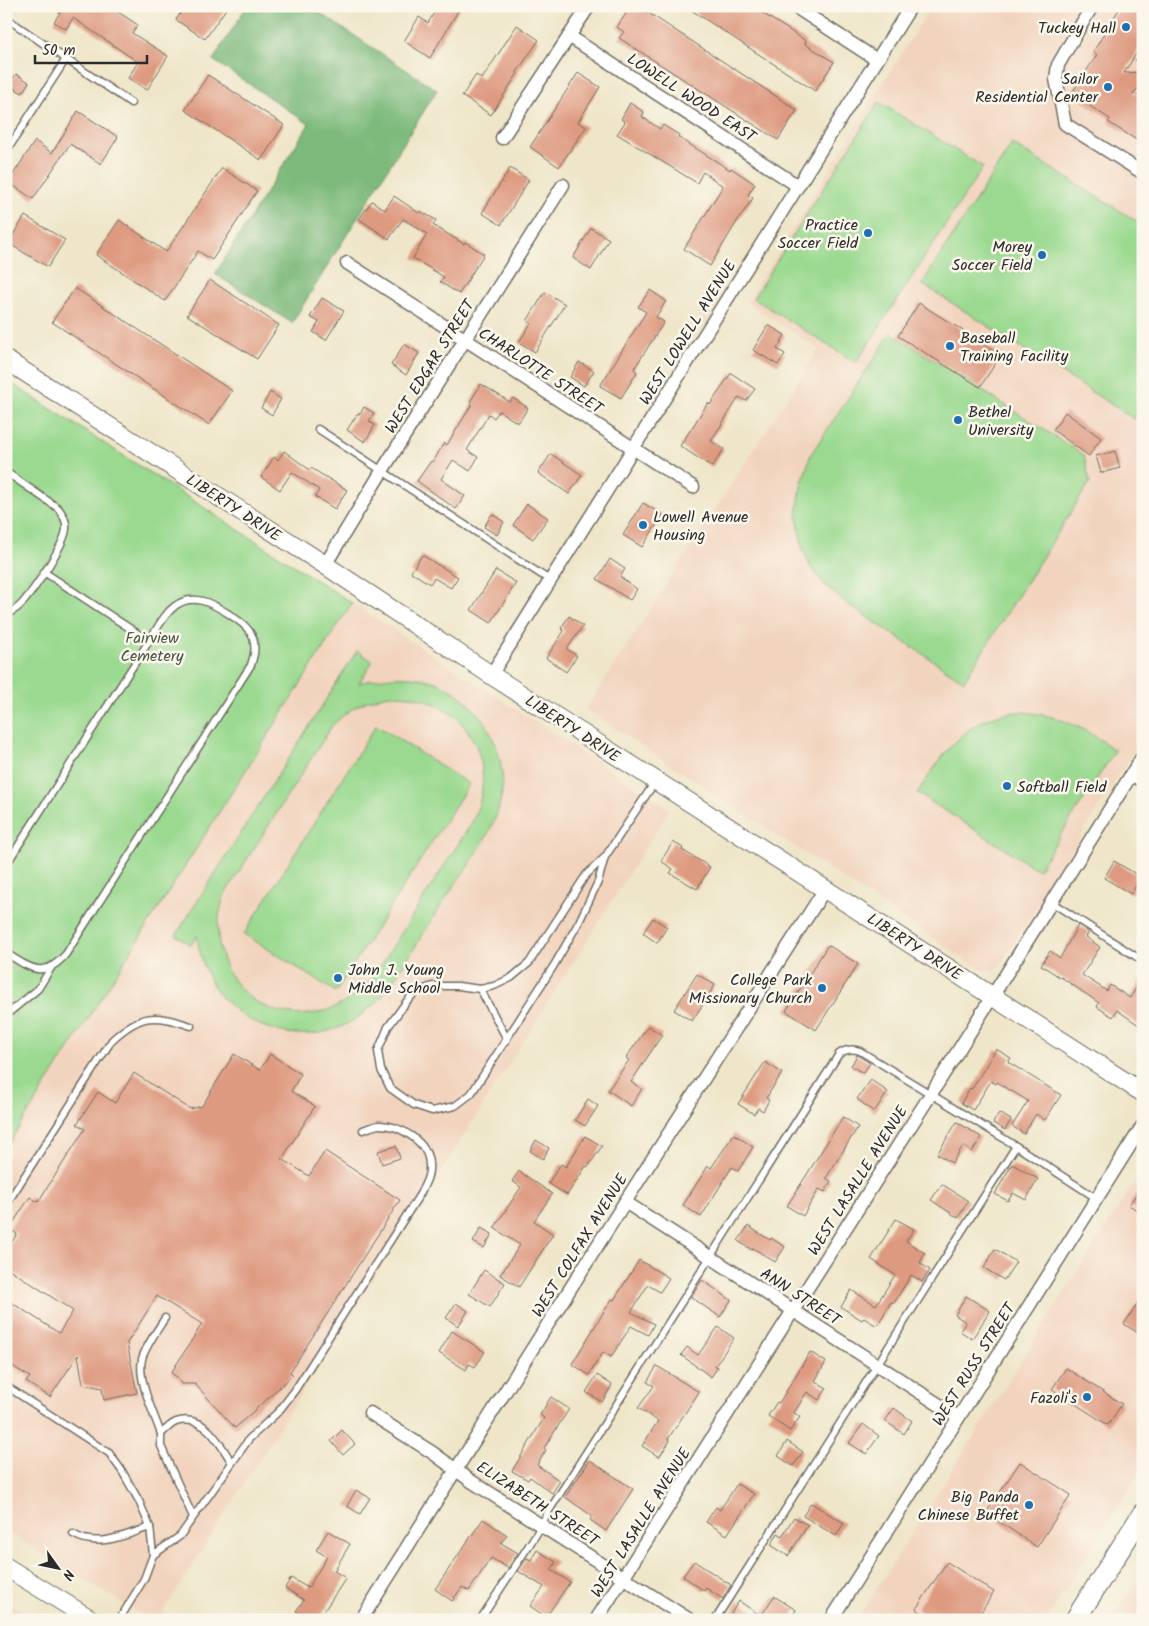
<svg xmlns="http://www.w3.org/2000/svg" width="1149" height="1626" viewBox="0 0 1149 1626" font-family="Kalam,sans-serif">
<rect width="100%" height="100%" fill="#fbf7ec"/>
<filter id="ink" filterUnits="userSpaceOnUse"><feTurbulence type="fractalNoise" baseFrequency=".02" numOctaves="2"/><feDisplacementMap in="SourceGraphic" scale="10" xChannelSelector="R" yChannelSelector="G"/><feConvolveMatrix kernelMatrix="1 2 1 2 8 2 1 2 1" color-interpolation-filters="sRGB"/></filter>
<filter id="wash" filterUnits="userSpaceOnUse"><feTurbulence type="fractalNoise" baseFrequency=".0096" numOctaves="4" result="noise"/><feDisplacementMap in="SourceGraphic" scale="20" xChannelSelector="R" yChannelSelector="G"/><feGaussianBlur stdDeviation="1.12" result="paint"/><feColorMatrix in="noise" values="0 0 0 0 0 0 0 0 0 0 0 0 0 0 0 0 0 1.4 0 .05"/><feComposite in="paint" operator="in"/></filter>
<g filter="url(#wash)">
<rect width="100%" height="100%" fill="#efe6c9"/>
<g fill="#f2d4be">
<path d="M931,6H1143V737L1002,962L993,971L981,970L586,709L819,349L747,302Z"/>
<path d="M352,603L670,809L158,1620H149L6,1531V1148Z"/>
<path d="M1143,1169V1467L1046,1620H857Z"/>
<path d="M1143,1571V1620H1112Z"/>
<path d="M6,1601L37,1620H6Z"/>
</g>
<g fill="#9ad98f" stroke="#62825d" fill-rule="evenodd">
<path d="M879,102L983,167L856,363L753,298Z"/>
<path d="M1012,144L1143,225V405L1134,419L922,284Z"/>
<path d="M891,333L1084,455L1090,482L964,681L850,606L827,587L810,566L802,546L797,515L801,486L811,454Z"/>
<path d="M6,380L352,603L6,1148Z"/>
<path d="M357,651L373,661L359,683C398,672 438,673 468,703C500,734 512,780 494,821C482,849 461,875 444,901C423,934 403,968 380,999C366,1012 353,1023 335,1029C288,1045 234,1023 210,980C203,967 199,951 197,936L191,945L176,935ZM390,695C463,693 504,760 471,824L374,976C308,1060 188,995 225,894L332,726C349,708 366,699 390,695Z"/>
<path d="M1018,712C1054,713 1088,728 1115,751L1038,870L917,793C938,763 958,728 995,716C1002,713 1010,713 1018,712Z"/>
<path d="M376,725L469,784L336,992L244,934Z"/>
</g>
<path fill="#7bb97a" stroke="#537252" d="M247,6H309L437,90L292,323L215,274L309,124L213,60Z"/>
<g id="blocks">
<g fill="#de9a80">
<path d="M54,6H109L138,25L132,33L168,56L147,90L128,78L138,62L73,18L66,29L54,22L61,11Z"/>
<path d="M185,6H228L205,39L176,20Z"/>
<path d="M438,6H461L430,58L404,41L419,17L428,23Z"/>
<path d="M631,6H638L797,110L778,140L619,38L624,32L617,27Z"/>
<path d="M685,6H751L806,41L805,44L834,62L815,91Z"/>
<path d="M1121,6H1143V43L1124,73L1141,72L1143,77V85L1133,93L1143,99V144L1108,122L1110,119L1071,94L1097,55L1093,52Z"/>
<path d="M517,25L539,40L517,72L518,73L491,115L462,96L476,75L482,79Z"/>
<path d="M578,73L600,87L578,122L586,127L559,167L530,147Z"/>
<path d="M16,74L29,82L22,93L9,85Z"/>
<path d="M208,75L284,125L261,160L185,110Z"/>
<path d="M630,103L644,112L642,117L660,129L663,125L679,135L678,137L730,170L731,168L755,184L748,195L753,198L738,220L710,266L684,249L723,186L703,172L697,183L617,134L625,122L621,119Z"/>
<path d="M78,111L118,137L101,164L70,144L33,199L8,182L35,141L52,153Z"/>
<path d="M222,168L257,191L212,260L198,251L165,301L96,255L119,220L166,252Z"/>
<path d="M510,168L529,180L501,225L482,213Z"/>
<path d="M394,196L419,213L420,211L436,220L433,225L464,244L465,242L484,254L459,294L440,282L444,277L413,258L427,234L403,219L389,239L359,219L372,201L385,210Z"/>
<path d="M25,216L65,240L48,267L8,243Z"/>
<path d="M591,228L609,239L591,270L573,258Z"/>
<path d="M210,280L279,325L257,359L187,315Z"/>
<path d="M75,288L232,391L209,425L52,322Z"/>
<path d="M650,290L666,301L656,317L664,322L634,369L637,372L621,398L600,386L646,312L638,307Z"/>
<path d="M545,292L565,304L535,352L519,342L531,323L527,321Z"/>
<path d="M322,298L344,311L326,340L313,332L319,322L310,317Z"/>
<path d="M919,303L1001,355L980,387L898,336Z"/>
<path d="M768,325L785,335L777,349L785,354L778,365L753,350Z"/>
<path d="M404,344L419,353L406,375L391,365Z"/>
<path d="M579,362L594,371L584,386L570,377Z"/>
<path d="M731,373L755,389L746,401L739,397L711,441L724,449L712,467L680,446L708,403L710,405Z"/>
<path d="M481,384L510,402L513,398L528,408L518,423L499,411L494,418L489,414L467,450L478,457L470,471L453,460L441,479L465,496L456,509L417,481L431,461L433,462L444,443L447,445L472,404L470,402Z"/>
<path d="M270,392L281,399L272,415L261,408Z"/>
<path d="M364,407L374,413L369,421L375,425L365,442L347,430L358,413L360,414Z"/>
<path d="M1065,412L1101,438L1089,456L1053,430Z"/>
<path d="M284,451L310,470L311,468L347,490L335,509L315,497L319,490L292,472L280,490L261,477L274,457L278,460Z"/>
<path d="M1115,451L1120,468L1101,473L1096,456Z"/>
<path d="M551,454L582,475L569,494L538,473Z"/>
<path d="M643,503L663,515L642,547L623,535Z"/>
<path d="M527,504L548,518L533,539L513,525Z"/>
<path d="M492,514L504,522L497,535L484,527Z"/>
<path d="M422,555L458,577L451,588L434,578L430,584L411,572Z"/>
<path d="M610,559L625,569L620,577L637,589L630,600L597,579Z"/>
<path d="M496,570L516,583L491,623L471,610Z"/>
<path d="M569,616L583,626L567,649L577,656L566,672L546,658L564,631L561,628Z"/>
<path d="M673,842L683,848L682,850L710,867L697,889L670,873L673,869L661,861Z"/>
<path d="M1114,861L1141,877L1131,894L1104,878Z"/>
<path d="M653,918L667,927L657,943L643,933Z"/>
<path d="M1078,925L1089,932L1086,937L1100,947L1082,975L1107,991L1110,985L1130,998L1143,977V1028L1117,1010L1113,1017L1097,1007L1099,1003L1061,977V978L1041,965L1050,951L1060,958Z"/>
<path d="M828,945L858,964L816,1030L786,1011Z"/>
<path d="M697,974L715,985L692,1021L674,1010Z"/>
<path d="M648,1026L662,1035L631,1082L642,1089L631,1106L608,1090L629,1060L626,1058Z"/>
<path d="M996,1049L1011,1058L1008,1062L1061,1095L1045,1120L1036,1114L1024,1134L1012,1126L1028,1101L997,1082L996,1084L991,1081L973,1110L961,1103L970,1088L972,1089Z"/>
<path d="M234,1054L260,1070L270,1054L301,1074L291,1091L315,1106L282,1159L309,1176L325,1151L400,1200L290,1372L293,1375L235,1428L195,1384H181L177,1377L171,1373L202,1324L157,1296L127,1343L137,1393L104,1400L102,1388L83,1384L78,1355L50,1397L26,1382L30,1377L6,1362V1299L59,1333L73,1311L6,1267V1251L17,1234L9,1229L30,1197L38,1202L56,1174L85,1129L77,1124L98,1092L115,1103L134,1073L190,1109L202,1106Z"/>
<path d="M857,1055L870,1063L863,1073L851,1066Z"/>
<path d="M765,1062L782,1073L766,1098L769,1100L763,1111L758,1108L754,1114L738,1104Z"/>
<path d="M871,1080L888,1092L874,1112L857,1099Z"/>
<path d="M588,1099L598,1106L585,1126L575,1120Z"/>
<path d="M999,1113L1011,1120L1005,1130L993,1123Z"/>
<path d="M843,1117L858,1127L826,1178L831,1181L825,1192L819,1189L803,1216L787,1206Z"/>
<path d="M957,1122L981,1137L972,1152L963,1146L952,1163L937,1154Z"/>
<path d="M734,1134L753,1147L738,1171L732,1167L701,1217L683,1205L708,1166L711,1168Z"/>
<path d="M585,1136L602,1146L588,1167L586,1166L567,1195L548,1183L561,1164L566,1167Z"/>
<path d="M536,1140L549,1148L543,1159L530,1151Z"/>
<path d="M396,1146L400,1158L382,1164L378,1151Z"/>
<path d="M1012,1164L1038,1179L1026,1200L1013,1193L1008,1201L995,1194Z"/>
<path d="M519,1171L552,1194L534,1221L553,1234L519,1287L500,1275L520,1245L494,1228L521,1187L512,1181Z"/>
<path d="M942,1184L968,1201L958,1218L931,1200Z"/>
<path d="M1143,1184V1214L1129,1205Z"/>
<path d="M896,1219L914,1229L906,1241L925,1253L920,1263L930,1270L922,1282L911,1275L894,1303L891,1302L877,1326L864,1318L862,1320L841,1307L851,1290L876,1305L895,1275L871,1259Z"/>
<path d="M748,1226L770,1240L771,1238L785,1247L775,1262L753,1248L752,1250L738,1241Z"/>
<path d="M481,1228L492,1234L484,1248L473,1242Z"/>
<path d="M995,1249L1016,1262L1004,1280L984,1268Z"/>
<path d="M639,1260L669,1278L660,1292L648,1285L631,1312L654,1324L648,1335L631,1326L611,1357L603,1352L589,1375L572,1364L600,1318L612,1299L614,1300Z"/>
<path d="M484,1270L505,1283L490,1307L469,1294Z"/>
<path d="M702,1280L731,1300L720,1317L691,1297Z"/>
<path d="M1143,1295V1336L1124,1324Z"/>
<path d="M966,1296L990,1311L972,1339L960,1331L966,1322L955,1315Z"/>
<path d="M456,1303L468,1311L458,1326L446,1318Z"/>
<path d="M718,1327L734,1338L715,1366L718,1367L711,1377L681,1355L687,1347L698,1355Z"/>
<path d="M452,1331L485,1352L475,1367L469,1364L466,1370L439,1353Z"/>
<path d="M810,1352L826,1362L815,1381L827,1388L819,1400L807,1392L794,1413L800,1417L790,1431L768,1416L777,1402L779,1403Z"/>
<path d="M657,1366L699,1392L668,1439L670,1441L659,1457L642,1446L658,1421L638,1408L654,1386L647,1382Z"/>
<path d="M1066,1368L1122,1404L1108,1425L1052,1389Z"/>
<path d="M597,1375L612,1385L602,1402L586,1392Z"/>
<path d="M551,1397L569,1409L544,1448L546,1450L537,1465L560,1481L552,1493L530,1477L528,1480L512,1471L544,1418L540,1415Z"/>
<path d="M894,1408L912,1421L904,1434L885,1421Z"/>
<path d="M863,1424L879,1436L866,1454L849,1443Z"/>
<path d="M342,1430L355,1444L343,1455L331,1441Z"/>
<path d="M787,1441L803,1452L793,1466L778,1456Z"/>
<path d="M590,1460L633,1489L606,1531L590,1520L592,1516L565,1497Z"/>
<path d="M1020,1462L1071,1495L1037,1547L986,1513Z"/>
<path d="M737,1484L754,1494L727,1535L706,1522L716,1507L720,1510Z"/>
<path d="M356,1490L370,1498L360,1514L347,1506Z"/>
<path d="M811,1503L844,1523L836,1536L803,1516Z"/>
<path d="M794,1517L808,1525L788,1556L771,1545L778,1533L782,1536Z"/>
<path d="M483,1519L507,1535L501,1543L518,1553L508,1568L491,1558L469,1591L462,1587L452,1601L435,1589Z"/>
<path d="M328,1531L350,1544L334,1571L346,1578L318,1620H309L296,1611L304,1600L285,1588L291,1578L308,1588L327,1557L316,1550Z"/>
<path d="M537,1550L556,1562L551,1570L570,1582L546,1617L530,1606L544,1587L518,1571L527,1558L531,1560Z"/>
<path d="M694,1561L731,1585L723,1599L706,1588L704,1591L683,1576Z"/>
<path d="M947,1562L994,1592L976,1620H934L916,1609Z"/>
<path d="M774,1596L796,1610L790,1620H741L731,1613L739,1601L761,1616Z"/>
</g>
</g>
</g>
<g filter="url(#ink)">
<use href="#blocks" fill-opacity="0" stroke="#706c62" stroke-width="1"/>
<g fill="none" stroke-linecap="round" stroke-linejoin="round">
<g stroke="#706c62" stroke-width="9">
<g id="lane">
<path d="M6,18L66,59L6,152"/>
<path d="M66,59L131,103"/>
<path d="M318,429L551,581"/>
<path d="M6,472L58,508C63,514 67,521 66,529C65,544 35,588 25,600C20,607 14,611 6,614"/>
<path d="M44,572L149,641"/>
<path d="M605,857L586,875L529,963L511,978L494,986L480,989L458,986H433L416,992L407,1001L388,1027L378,1051L381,1070L390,1088L414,1105L432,1111L455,1106L471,1094L553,967L579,922L598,882L605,857L655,782"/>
<path d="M6,865L149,641C157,629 164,614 175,606C193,592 213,604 229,614C238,620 249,627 253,638C256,648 254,656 251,665L66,954C44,980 30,968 6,953"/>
<path d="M1051,902L1143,961"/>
<path d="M480,989L507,1039"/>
<path d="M6,1015L38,989L51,968"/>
<path d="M6,1205L112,1040C141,1013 155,1014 191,1026"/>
<path d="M6,1386L109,1453L122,1471L139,1501L150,1527L153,1555L144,1579L119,1620"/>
<path d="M161,1434C154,1414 137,1379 142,1359C145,1347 158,1329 165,1318"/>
<path d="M193,1517L161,1446V1434C165,1430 171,1424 176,1422C204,1413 220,1443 232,1463"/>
<path d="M73,1534C98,1549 125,1535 150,1527"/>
<path d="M153,1555L180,1536L249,1439L279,1411L295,1390L420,1194C425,1184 430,1176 429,1165C429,1142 399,1124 378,1125C374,1126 368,1128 363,1130"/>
<path d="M480,1620L537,1533L547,1514L839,1054C846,1049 852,1048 860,1051L1016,1146L1096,1198"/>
<path d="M715,1620L1016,1146"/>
</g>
</g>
<g stroke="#706c62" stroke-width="15">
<g id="street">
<path d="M794,6L877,60"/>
<path d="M1092,6L1058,65L1056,79L1065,124L1143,173"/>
<path d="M569,36L798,186"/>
<path d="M502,138L589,6"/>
<path d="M347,263L693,487"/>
<path d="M325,565L382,471L563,185"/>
<path d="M491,675L911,6"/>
<path d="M1131,774L1143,781"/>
<path d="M625,1202L958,1417"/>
<path d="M370,1413L433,1453L471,1481L690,1620"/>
<path d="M361,1620L625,1202L825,889"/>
<path d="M596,1620L931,1094L1143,756"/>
<path d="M831,1620L1143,1125"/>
</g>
</g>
<g stroke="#706c62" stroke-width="20">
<g id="secondary">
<path d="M6,360L325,565L491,675L1143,1093"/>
<path d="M6,1567L92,1620"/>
</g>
</g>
<g stroke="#706c62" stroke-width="22">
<path id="primary" d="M1075,1620L1143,1513"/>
</g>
<path stroke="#706c62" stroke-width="2.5" stroke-dasharray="4 4" stroke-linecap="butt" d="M1135,60H1143"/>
<use href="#lane" stroke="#fff" stroke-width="6"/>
<use href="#street" stroke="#fff" stroke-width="12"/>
<use href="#secondary" stroke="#fff" stroke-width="18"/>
<use href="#primary" stroke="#fff" stroke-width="20"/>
</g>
</g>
<g fill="#1f6fb2" stroke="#fbf7ec" stroke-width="2">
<circle cx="1126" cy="27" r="5"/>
<circle cx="1108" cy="87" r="5"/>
<circle cx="868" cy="233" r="5"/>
<circle cx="1042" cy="255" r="5"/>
<circle cx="950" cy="346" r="5"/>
<circle cx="958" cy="420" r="5"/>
<circle cx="643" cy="525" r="5"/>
<circle cx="1007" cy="786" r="5"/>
<circle cx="338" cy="978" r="5"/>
<circle cx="822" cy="988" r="5"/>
<circle cx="1087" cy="1397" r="5"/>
<circle cx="1029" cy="1505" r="5"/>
</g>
<g text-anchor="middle" stroke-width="5" stroke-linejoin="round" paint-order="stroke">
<g font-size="16" fill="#2b2b2b" stroke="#fbf7ec" text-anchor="end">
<text x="1116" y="33">Tuckey Hall</text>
<text x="1098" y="84">Sailor<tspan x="1098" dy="18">Residential Center</tspan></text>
<text x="858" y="230">Practice<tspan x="858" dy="18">Soccer Field</tspan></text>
<text x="1032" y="252">Morey<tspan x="1032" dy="18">Soccer Field</tspan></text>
<text x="960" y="343" text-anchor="start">Baseball<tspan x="960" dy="18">Training Facility</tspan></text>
<text x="968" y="417" text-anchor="start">Bethel<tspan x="968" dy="18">University</tspan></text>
<text x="653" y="522" text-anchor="start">Lowell Avenue<tspan x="653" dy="18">Housing</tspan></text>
<text x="1017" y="792" text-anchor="start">Softball Field</text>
<text x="348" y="975" text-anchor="start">John J. Young<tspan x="348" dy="18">Middle School</tspan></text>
<text x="812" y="985">College Park<tspan x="812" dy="18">Missionary Church</tspan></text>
<text x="1077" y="1403">Fazoli's</text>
<text x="1019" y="1502">Big Panda<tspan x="1019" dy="18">Chinese Buffet</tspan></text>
</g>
<g font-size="16" fill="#2b2b2b" stroke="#fbf7ec">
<text transform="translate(692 97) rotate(33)" y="6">LOWELL WOOD EAST</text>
<text transform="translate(687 332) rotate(-58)" y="6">WEST LOWELL AVENUE</text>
<text transform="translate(429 366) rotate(-58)" y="6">WEST EDGAR STREET</text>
<text transform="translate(541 370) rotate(33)" y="6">CHARLOTTE STREET</text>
<text transform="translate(234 507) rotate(33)" y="6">LIBERTY DRIVE</text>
<text transform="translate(573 728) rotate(33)" y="6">LIBERTY DRIVE</text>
<text transform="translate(915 946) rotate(33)" y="6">LIBERTY DRIVE</text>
<text transform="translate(857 1180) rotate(-58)" y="6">WEST LASALLE AVENUE</text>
<text transform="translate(579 1245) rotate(-58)" y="6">WEST COLFAX AVENUE</text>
<text transform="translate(801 1296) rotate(33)" y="6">ANN STREET</text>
<text transform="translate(973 1364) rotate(-58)" y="6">WEST RUSS STREET</text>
<text transform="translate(538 1503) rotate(33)" y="6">ELIZABETH STREET</text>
<text transform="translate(640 1522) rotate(-58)" y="6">WEST LASALLE AVENUE</text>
</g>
<g font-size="16" fill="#475644" stroke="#fbf7ec">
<text x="152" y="643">Fairview<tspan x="152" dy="18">Cemetery</tspan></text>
</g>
</g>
<rect width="1149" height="1626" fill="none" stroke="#fbf7ec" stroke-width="25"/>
<g transform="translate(58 1568) rotate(123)" stroke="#fbf7ec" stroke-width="4" paint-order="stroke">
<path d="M0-4L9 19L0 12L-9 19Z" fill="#2b2b2b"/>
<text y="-8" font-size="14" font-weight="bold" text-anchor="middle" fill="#2b2b2b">N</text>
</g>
<path d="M35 55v8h112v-8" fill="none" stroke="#2b2b2b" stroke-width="2.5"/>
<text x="42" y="55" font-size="15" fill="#2b2b2b" stroke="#fbf7ec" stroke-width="4" paint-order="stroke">50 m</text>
</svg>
